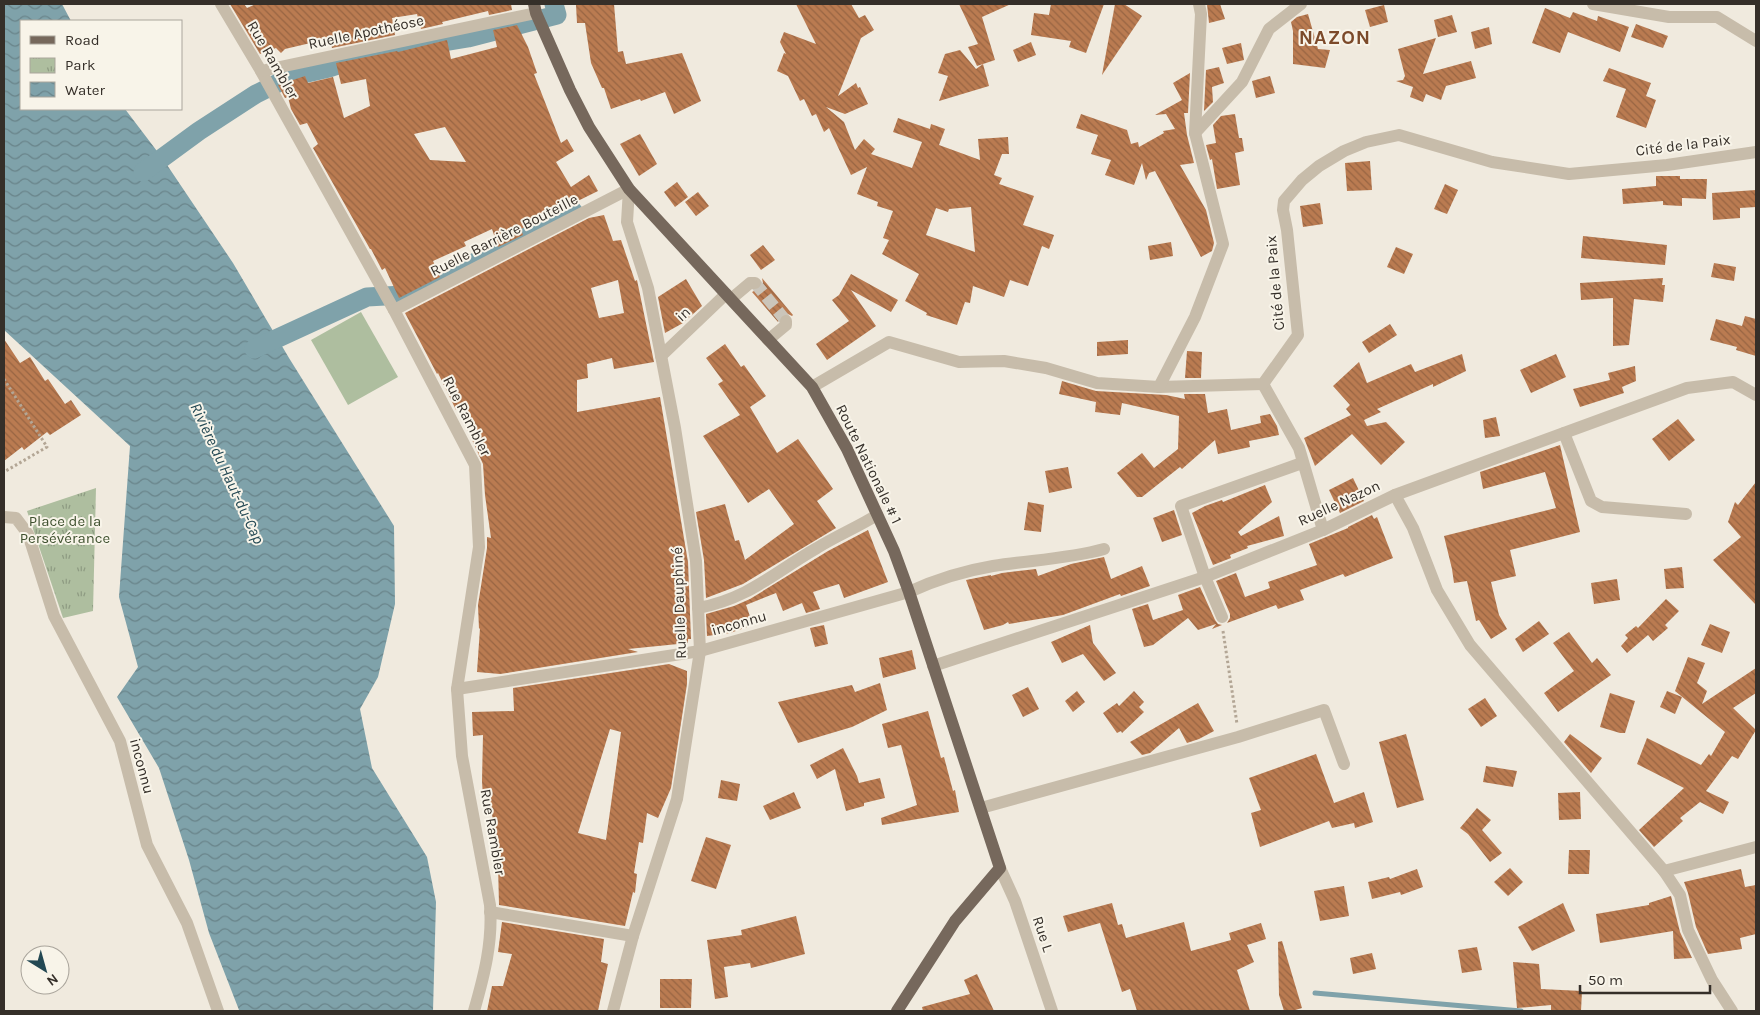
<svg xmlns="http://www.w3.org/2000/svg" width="1760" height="1015" viewBox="0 0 1760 1015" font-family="Karla,sans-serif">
<defs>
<pattern id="park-tufts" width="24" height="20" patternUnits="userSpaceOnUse" patternTransform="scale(1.25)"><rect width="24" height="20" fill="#aebe9f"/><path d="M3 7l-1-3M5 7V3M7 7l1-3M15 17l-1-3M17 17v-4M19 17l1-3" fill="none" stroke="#8e9b82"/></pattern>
<pattern id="water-waves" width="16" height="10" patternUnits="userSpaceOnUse" patternTransform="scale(1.25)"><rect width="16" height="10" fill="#7fa2aa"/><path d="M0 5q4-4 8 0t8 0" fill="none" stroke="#69848a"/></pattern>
<pattern id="building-back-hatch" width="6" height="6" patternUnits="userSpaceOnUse" patternTransform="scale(1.25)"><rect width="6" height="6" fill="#ba7b51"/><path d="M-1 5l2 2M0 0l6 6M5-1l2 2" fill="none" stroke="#986543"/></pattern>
</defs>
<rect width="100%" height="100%" fill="#f0eade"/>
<path fill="url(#park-tufts)" d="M96,488L93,611L63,618L27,511Z"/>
<path fill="#aebe9f" d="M361,312L398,377L348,405L311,340Z"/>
<path fill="url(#water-waves)" d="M4,4H62L71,21H21V109H125L163,159L233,263L289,358L394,526L395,604L378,677L360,709L372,768L427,857L436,902L433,1011L239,1010L209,933L189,860L159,768L117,697L138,667L119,597L130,446L4,330Z"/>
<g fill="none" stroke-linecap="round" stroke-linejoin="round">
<path stroke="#7fa2aa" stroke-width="5" d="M1315,993L1521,1011"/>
<g stroke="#7fa2aa" stroke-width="19">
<path d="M143,172L199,131L256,94L290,77L329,68L372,54L468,38L557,15L554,4"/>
<path d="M254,349L367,297L403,295L480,260L573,211"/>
</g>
</g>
<g fill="url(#building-back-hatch)" fill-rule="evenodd">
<path d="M230,4H244L247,8L256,4H511L512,10L489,15L488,11L442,22L443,24L421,29L417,14L392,18L395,35L332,48L331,44L320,46L319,41L285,49L281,53L276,48L260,54Z"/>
<path d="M589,4H614L618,52L623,51L626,64L682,53L701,101L674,114L665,92L641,101L640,99L611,109L604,88H602L591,63L585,23H577L576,5Z"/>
<path d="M796,4H851L859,18L865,15L874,30L861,38L838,96L856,83L858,88L860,87L868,104L845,114L826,107L844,122L855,150L864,139L875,149L871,154L912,168L922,142L893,132L898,118L930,129L931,124L945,129L939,145L980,160L978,139L1008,137L1009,154H1002L994,175L1002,178L999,184L1034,196L1023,225L1054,235L1049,249L1042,246L1028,286L1010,280L1004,297L973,286L970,303L965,302L957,325L926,315L927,313L905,301L919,274L882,254L889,240L883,238L893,211L877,206L878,202L857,194L867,167L851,175L829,128L824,132L816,114L812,116L804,99L800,101L788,76L777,71L784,53L786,54L780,42L784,32L816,44ZM971,207L975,252L926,235L936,208L948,212L949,209Z"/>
<path d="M959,4H1011L982,17L995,60L977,66L968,47L978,44Z"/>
<path d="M1051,4H1104L1086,53L1069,47L1071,41L1031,35L1034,13L1049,15Z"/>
<path d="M1115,4H1124L1142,16L1102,75Z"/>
<path d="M1207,4H1220L1225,19L1209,23Z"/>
<path d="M1384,5L1388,22L1370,27L1365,10Z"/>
<path d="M1545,8L1570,18L1573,12L1597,21L1598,16L1629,27L1620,52L1568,32L1560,53L1532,43Z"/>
<path d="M1308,14L1318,49L1330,50L1325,68L1293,64V31L1291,22L1297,17Z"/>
<path d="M1452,15L1457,32L1438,37L1434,20Z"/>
<path d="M1636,24L1668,36L1663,48L1631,37Z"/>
<path d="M517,25L528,47L537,73L534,74L561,143L567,139L574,151L556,162L571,187L589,175L598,191L521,229L523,235L498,247L492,229L464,242L466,246L433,261L440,277L399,298L385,268L382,270L371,249H370L313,148L318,144L307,123L300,125L291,109L288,97L285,98L278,85L305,76L308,83L333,77L344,118L370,106L366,79L341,84L336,63L397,51L398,52L447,40L451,59L497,47L493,30ZM445,127L466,162L430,160L414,134Z"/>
<path d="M1489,27L1492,44L1475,49L1471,32Z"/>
<path d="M1436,38L1423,74L1471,61L1476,78L1446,86L1441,100L1426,94L1423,102L1410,97L1413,87L1396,81L1403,80L1405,76L1398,49Z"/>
<path d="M1031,42L1036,55L1018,62L1013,50Z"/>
<path d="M1241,43L1244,60L1227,64L1222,48Z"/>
<path d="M960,50L976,69L983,64L989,86L939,101L948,76L938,73L945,54Z"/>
<path d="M1219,67L1224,83L1212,87L1213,102L1204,111L1206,70Z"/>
<path d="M1609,68L1651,83L1646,96L1656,100L1646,128L1616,117L1626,89L1603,81Z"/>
<path d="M1190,73L1188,113H1184L1187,135L1194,163L1180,165L1206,210L1214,243L1212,251L1201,257L1155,171L1149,173L1146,180L1142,163L1134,185L1105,175L1111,160L1091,154L1098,135L1076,128L1081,114L1127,130L1131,144L1138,142L1139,147L1164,133L1163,131L1175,129L1166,114L1155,115L1182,100L1173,83Z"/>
<path d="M1270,76L1275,93L1256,98L1252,81Z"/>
<path d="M1235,114L1239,138H1242L1244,151L1235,153L1240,185L1217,189L1212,159L1210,160L1206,145L1216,143L1213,125L1221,116Z"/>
<path d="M640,134L657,164L639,176L620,144Z"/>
<path d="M1370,161L1372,190L1347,191L1345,163Z"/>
<path d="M1656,176H1680V179H1707L1706,199L1682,198V206L1663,205V201L1623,204L1622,189L1656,186Z"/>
<path d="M677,182L688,197L675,207L664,192Z"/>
<path d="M1445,184L1458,190L1447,214L1434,209Z"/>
<path d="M1756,190V207L1740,208V218L1713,220L1712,193Z"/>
<path d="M698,192L709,206L696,216L685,202Z"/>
<path d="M1320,203L1323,224L1303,227L1300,206Z"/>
<path d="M604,215L613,241L621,240L635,281L637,280L654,362L614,369L612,358L587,364L588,378L577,380V412L660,397L688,562L691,639H688V643L628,649L638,652L500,674L477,672L480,628L479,629L478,605L487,548V537L491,538L485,495L483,464L458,409L456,410L438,373L437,374L405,313L589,218ZM618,280L624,313L599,318L591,288Z"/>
<path d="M1583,236L1667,245L1665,265L1581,258Z"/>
<path d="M1171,242L1173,256L1150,260L1148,246Z"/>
<path d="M763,245L775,260L761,270L750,255Z"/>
<path d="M1396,247L1413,254L1404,274L1387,267Z"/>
<path d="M1714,263L1736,267L1734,281L1711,277Z"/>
<path d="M851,274L898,300L891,312L851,290L876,326L827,360L816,344L849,321L832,300L839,295Z"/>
<path d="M762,278L793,315L792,316L786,313L782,314L778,322L752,292L762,287L763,283Z"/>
<path d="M1663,278L1662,285H1665L1663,302L1634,299L1629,345L1613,346V298L1581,300L1580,283Z"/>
<path d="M686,279L702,306L683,323L665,333L658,297Z"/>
<path d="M1745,316L1756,319V356L1736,350L1737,347L1710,340L1716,319L1742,326Z"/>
<path d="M1390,324L1397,335L1369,353L1362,342Z"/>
<path d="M4,339L20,363L30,357L45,381L48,379L65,404L71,400L81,415L50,435L47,432L24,450L22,447L4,461Z"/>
<path d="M1128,340V354L1097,356V342Z"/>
<path d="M725,344L741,367L744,365L766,396L750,407L777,453L798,439L833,489L817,501L836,528L743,584L706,598L704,560L696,512L725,504L735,541L739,540L745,560L794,524L769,489L748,503L703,436L740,415L718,384L723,381L706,358Z"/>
<path d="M1187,351L1202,352L1201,378H1185Z"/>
<path d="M1462,354L1466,371L1433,387V384L1377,409L1381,412L1364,420L1367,426L1386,422L1405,442L1381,465L1352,434L1315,466L1304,438L1351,415L1346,409L1350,405L1333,386L1359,362L1367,383L1411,364L1415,372Z"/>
<path d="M1556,354L1566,377L1531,393L1520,370Z"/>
<path d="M1635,366L1636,381L1622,387L1624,393L1580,407L1573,389L1610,380L1608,373Z"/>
<path d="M1062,381L1096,391L1166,395L1185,399L1184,394H1205L1208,413L1227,409L1231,430L1261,423L1260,416L1270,414L1277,426L1279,435L1249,441L1250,447L1218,454L1215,440L1182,469L1180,467L1142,497H1137L1117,473L1142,453L1154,468L1178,449L1179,416L1122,403L1120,415L1095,412L1096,402L1059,394Z"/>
<path d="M1496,417L1500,436L1485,438L1483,420Z"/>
<path d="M1678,419L1695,440L1669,461L1652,439Z"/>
<path d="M1560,445L1580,532L1510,550L1516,576L1491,582L1499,615L1507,629L1491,639L1479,620L1476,621L1467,581L1454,583L1452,569L1444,536L1556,508L1545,472L1483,489L1480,472Z"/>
<path d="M1068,467L1072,488L1049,493L1045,471Z"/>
<path d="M1353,478L1364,501L1340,513L1329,490Z"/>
<path d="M1756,482V605L1713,560L1741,537L1728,522L1735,502L1738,505Z"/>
<path d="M1265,485L1272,502L1238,532L1241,536L1279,516L1284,536L1247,546L1248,548L1230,555L1231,558L1213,565L1192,513L1205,506L1222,500L1223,502Z"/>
<path d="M1028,502L1044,505L1041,532L1024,530Z"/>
<path d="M1174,510L1182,535L1162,542L1153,518Z"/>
<path d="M1372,515L1374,519L1377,517L1393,558L1345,577L1343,574L1300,590L1304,600L1278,609L1276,605L1227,623L1230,618V614L1216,581L1236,573L1245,597L1270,588L1268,582L1317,565L1309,544L1348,528V527Z"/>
<path d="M868,530L888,582L844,598L839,584L813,592L820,609L806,613L802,603L783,611L776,593L746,605L753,625L730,633L707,636L706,614L734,606L750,599L828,551Z"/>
<path d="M1104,557L1111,579L1142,566L1150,586L1121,596L1120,594L1063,615L1009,624L1008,622L1003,625L984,630L966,580L991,575V576L1002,573L1036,569L1038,576L1071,564Z"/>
<path d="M1682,567L1684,588L1666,589L1664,569Z"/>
<path d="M1617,579L1620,600L1594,604L1591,583Z"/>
<path d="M1200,587L1215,620L1218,624L1222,625L1212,629L1216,624L1198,630L1188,618L1153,645L1144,647L1132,609L1148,604L1153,620L1183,610L1178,595Z"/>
<path d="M1666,599L1679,611L1665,625L1668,628L1653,641L1648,635L1627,653L1621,646L1628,638L1625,635L1636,626L1638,628Z"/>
<path d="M1539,621L1549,634L1523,652L1515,639Z"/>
<path d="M1710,624L1730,632L1722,653L1701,645Z"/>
<path d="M824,625L828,644L815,647L810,628Z"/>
<path d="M1090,625L1093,643L1116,673L1104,681L1083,654L1062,663L1051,642Z"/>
<path d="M1569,632L1592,663L1597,658L1611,675L1558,712L1544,693L1574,671L1553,643Z"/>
<path d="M912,650L916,669L883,678L879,658Z"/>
<path d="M1688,657L1705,663L1697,683L1707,691L1702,704L1756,668V693L1733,708L1756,730L1738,759L1732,756L1706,791L1729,802L1723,814L1700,802L1680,818L1683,821L1654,847L1639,830L1684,788L1637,764L1647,738L1701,765L1709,754L1711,756L1725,732L1675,691Z"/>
<path d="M669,664L687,671V684L671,788L658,818L647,813L643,843L639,842L634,873L637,874L635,893L633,892L625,926L499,905L498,864L492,814H484L482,781L483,735L473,736L472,712L514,711L513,688ZM610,729L621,732L606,840L578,833Z"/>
<path d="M880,683L887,710L852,727L798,743L778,702L852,685L855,692Z"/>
<path d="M1028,687L1039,709L1023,717L1012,695Z"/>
<path d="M1077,691L1085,702L1073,712L1065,701Z"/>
<path d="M1134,691L1144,702L1139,707L1144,712L1122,733L1121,731L1117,733L1103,713L1117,703L1119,706Z"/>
<path d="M1667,691L1682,697L1675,714L1660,707Z"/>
<path d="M1610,693L1635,701L1625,733H1620L1600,727Z"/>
<path d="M1485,698L1497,716L1481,727L1468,709Z"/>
<path d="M1198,703L1214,731L1199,739L1187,743L1179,728L1150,753L1142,755L1130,742Z"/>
<path d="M928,711L941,758L944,757L953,791L955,790L959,812L882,825L881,818L917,805L901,745L888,748L882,724Z"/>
<path d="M1406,734L1424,800L1397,808L1379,742Z"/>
<path d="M1570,734L1602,758L1591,773L1564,742Z"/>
<path d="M843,748L857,776L859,783L880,778L885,798L864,803V806L846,811L835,769L817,779L810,765Z"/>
<path d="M1316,754L1334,803L1364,792L1373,822L1355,828L1354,823L1332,828L1329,821L1260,847L1251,813L1261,810L1249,778Z"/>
<path d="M1486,766L1517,771L1513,787L1483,782Z"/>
<path d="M721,780L740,784L737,801L718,798Z"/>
<path d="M794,792L801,808L770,820L763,806Z"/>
<path d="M1580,792L1581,819L1559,820L1558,793Z"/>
<path d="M1477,808L1491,820L1482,830L1502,853L1490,862L1468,834L1460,828Z"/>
<path d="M706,837L731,845L716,889L691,881Z"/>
<path d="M1569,850H1590L1589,874H1568Z"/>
<path d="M1510,868L1523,882L1508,896L1494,882Z"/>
<path d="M1417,869L1423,887L1401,895L1400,892L1372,899L1368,882L1389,877L1390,879Z"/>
<path d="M1741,869L1745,887L1756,885V934L1740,938L1742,949L1708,954L1696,927L1688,893L1684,882Z"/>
<path d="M1344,886L1349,916L1320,921L1314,891Z"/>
<path d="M1671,896L1680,932L1692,958L1674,959L1673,931L1600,943L1596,914L1649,905V903Z"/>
<path d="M1112,903L1118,925L1122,924L1126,938L1184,922L1191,951L1231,940L1229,933L1261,923L1266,939L1247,945L1254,962L1237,970L1250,1011H1137L1130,989L1122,992L1100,923L1068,932L1063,916Z"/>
<path d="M1563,903L1575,931L1532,951L1518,927Z"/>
<path d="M796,916L805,954L751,968L750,963L724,967L728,997L715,999L707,940L742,935L741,930Z"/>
<path d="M502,922L604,939L601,962L608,964L598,1011H487L492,986H503L512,954L498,952Z"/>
<path d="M1282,941L1302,1008L1292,1011H1284L1279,995L1278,942Z"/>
<path d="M1477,947L1482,970L1462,973L1458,950Z"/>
<path d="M1372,953L1376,969L1353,974L1350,958Z"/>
<path d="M1513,962L1539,964L1541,989L1582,991L1581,1011H1551V1005L1517,1008Z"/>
<path d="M977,974L994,1011H923L922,1007L970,994L964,980Z"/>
<path d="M660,979H692L691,1008H660Z"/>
</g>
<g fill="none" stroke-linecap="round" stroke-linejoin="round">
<path stroke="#cbc5ba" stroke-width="12" stroke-dasharray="12 6" stroke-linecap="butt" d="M755,283L786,321"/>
<g stroke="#b3a695" stroke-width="3" stroke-dasharray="2.5 2.5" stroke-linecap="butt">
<path d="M4,379L47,447L4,472"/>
<path d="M1223,631L1237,724"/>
</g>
<g stroke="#c7bcaa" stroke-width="12">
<path d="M221,4L261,71L394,310L475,465L479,547L457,689L462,756L490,905C493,942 484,976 474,1011"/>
<path d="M1593,4L1669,17H1717L1756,41"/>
<path d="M261,71L536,13"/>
<path d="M1195,133L1242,82L1269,29L1301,4"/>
<path d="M731,299L750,283H755"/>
<path d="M394,310L629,189"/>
<path d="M768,340L786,325V321"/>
<path d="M661,356L726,294"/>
<path d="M1263,384L1299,448L1323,530"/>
<path d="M812,387L889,342L959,362L1004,361L1046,368L1097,383L1159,387L1263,384L1298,335L1287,230L1283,210L1284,201L1302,180L1319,166L1344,151L1366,142L1399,135L1492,162L1569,174L1667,165L1756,152"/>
<path d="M1159,387L1195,317L1223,244L1195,133L1201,14L1199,4"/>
<path d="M1564,433L1591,501L1602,507L1686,514"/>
<path d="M1395,495L1413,528L1437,590L1470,645L1664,871L1680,895L1688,930L1712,980L1732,1011"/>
<path d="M4,517L16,518L28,534L54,616L120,741L147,845L187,923L218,1011"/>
<path d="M698,608C748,599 775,572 817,548C836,536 858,527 877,515"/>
<path d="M1222,617L1205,577L1181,506L1302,463"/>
<path d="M933,666L1205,577L1323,530L1395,495L1687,388L1733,382L1756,395"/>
<path d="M457,689L700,651L909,592C937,579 963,571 993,566C1031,560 1068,559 1104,549"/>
<path d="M981,808L1238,737L1324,710L1344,764"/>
<path d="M1000,868L1015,901L1052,1011"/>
<path d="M1664,871L1756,847"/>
<path d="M490,912L633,936"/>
<path d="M613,1011L633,936L677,799L700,651L696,561L675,428L648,288L627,222L629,189"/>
</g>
<path stroke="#76685c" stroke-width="12" d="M534,4L536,13L570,90L589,127L629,189L812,387L847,449L894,551L909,592L1000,868L955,921L897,1011"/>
</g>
<g text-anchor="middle" stroke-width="4" stroke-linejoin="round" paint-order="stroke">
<g font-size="15" fill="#352f29" stroke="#f8f4e9">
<text transform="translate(366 32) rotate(-12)" y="5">Ruelle Apothéose</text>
<text transform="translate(273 60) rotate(60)" y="5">Rue Rambler</text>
<text transform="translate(1683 145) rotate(-7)" y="5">Cité de la Paix</text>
<text transform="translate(504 235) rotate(-27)" y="5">Ruelle Barrière Bouteille</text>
<text transform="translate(1275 283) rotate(-95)" y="5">Cité de la Paix</text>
<text transform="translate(683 314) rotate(-43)" y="5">in</text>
<text transform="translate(467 416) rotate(63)" y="5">Rue Rambler</text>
<text transform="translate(869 464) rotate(64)" y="5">Route Nationale # 1</text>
<text transform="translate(1339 503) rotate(-25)" y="5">Ruelle Nazon</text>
<text transform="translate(679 603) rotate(-92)" y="5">Ruelle Dauphiné</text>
<text transform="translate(739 623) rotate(-16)" y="5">inconnu</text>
<text transform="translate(142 766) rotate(75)" y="5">inconnu</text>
<text transform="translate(493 832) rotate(80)" y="5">Rue Rambler</text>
<text transform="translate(1043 934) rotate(72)" y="5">Rue L</text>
</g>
<g font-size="15" fill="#3f512f" stroke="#f8f4e9">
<text x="65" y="526">Place de la<tspan x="65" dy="17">Persévérance</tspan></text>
</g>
<g font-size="16" font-style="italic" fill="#234853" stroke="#f8f4e9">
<text transform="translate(228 473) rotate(65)" y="6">Rivière du Haut-du-Cap</text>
</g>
<g font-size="20" font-weight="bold" letter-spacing="1" fill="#7c4a2a" stroke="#f8f4e9">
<text x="1335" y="44">NAZON</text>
</g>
</g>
<rect width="1760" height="1015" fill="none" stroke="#352f29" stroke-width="10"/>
<rect x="20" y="20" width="162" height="90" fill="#f8f4e9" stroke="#aaa59c"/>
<rect x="30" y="36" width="25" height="8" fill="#76685c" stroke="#aaa59c"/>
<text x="65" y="45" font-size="15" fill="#352f29">Road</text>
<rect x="30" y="58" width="25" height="15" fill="url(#park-tufts)" stroke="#aaa59c"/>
<text x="65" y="70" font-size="15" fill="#352f29">Park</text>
<rect x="30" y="82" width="25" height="15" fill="url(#water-waves)" stroke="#aaa59c"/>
<text x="65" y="95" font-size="15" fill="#352f29">Water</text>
<g transform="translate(45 970) rotate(143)"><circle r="24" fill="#f8f4e9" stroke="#aaa59c"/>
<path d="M0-4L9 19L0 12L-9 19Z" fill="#234853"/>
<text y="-8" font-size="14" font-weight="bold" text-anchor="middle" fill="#352f29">N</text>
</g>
<path d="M1580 985v8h130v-8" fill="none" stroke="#352f29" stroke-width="2.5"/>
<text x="1588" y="985" font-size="15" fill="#352f29" stroke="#f8f4e9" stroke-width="4" paint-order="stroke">50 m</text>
</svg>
